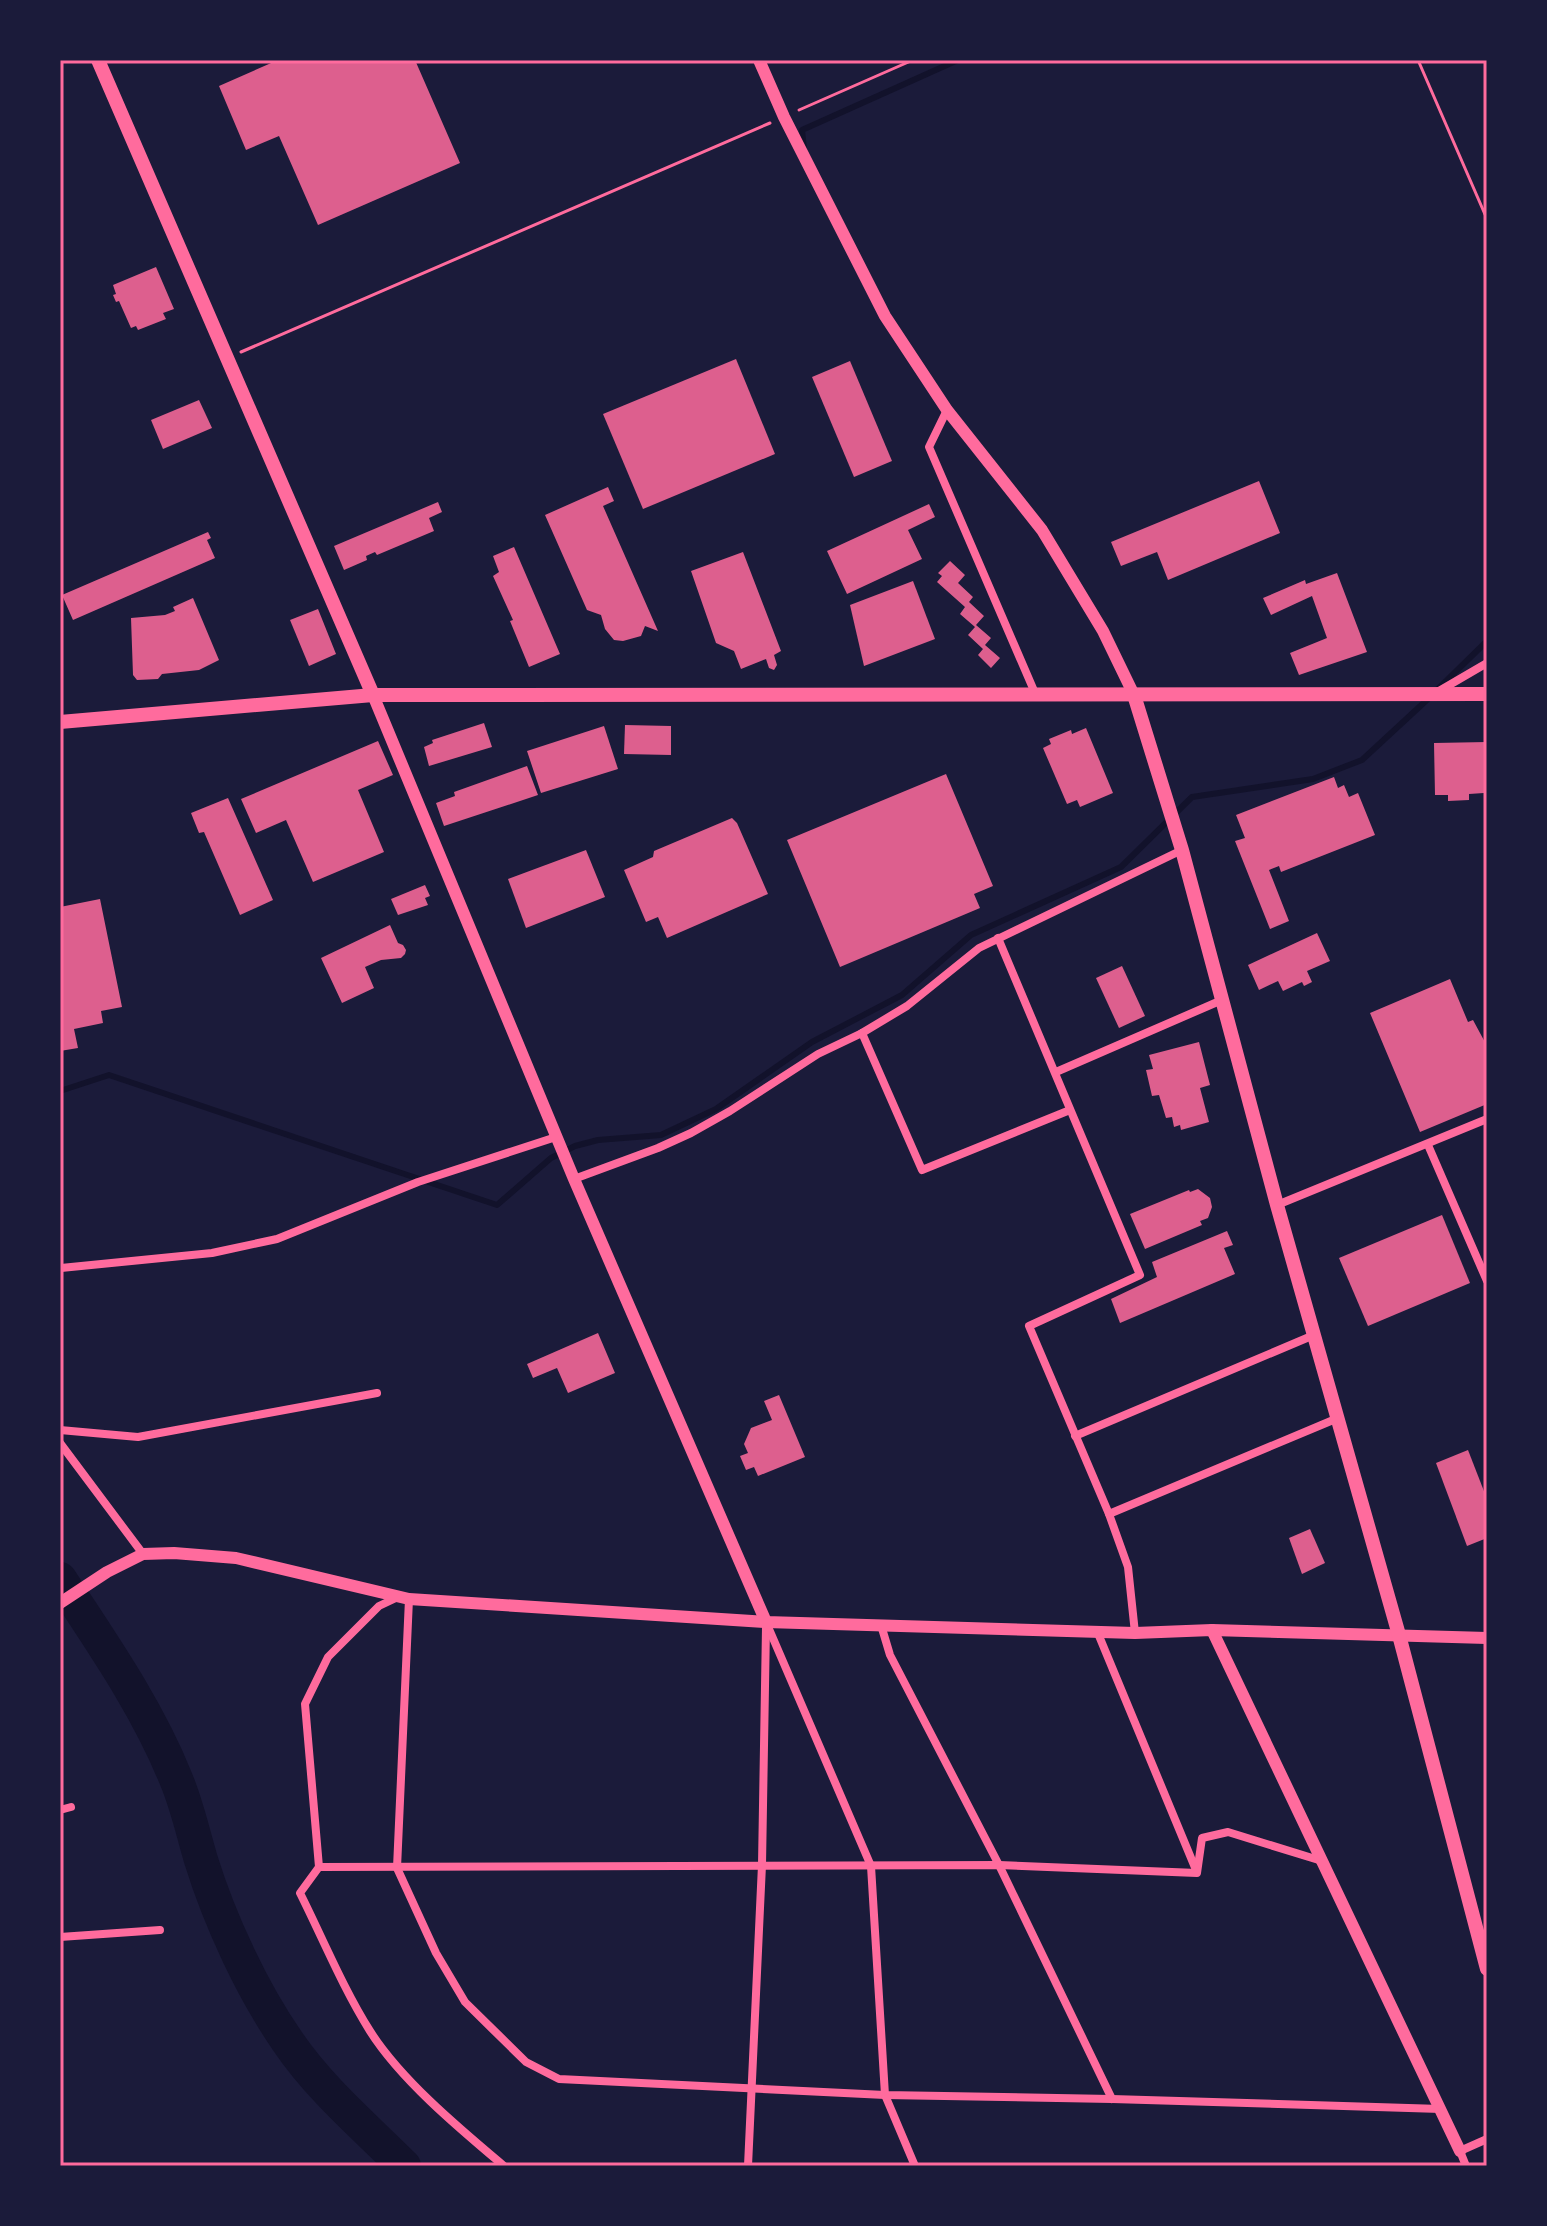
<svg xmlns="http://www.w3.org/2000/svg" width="1547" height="2226" viewBox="0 0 1547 2226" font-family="'PT Serif',serif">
<rect width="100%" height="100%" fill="#1b1b3a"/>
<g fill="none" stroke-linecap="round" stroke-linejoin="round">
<g stroke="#12122b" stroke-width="6">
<path d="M804,149L802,130L958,60"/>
<path d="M1437,690L1487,641"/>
<path d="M60,1091L109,1075L497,1205L551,1158L575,1146L598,1140L661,1135L716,1109L812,1042L902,995L971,935L1121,867L1192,797L1313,779L1362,760L1429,698"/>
</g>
<path stroke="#12122b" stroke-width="34" d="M60,1579C102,1643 147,1707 176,1779C187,1805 193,1833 201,1860C220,1921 252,1990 288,2042C320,2089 364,2126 404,2166"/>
</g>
<g fill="#dd5f8e">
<path d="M278,60H415L460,163L318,225L279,136L246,150L219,86Z"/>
<path d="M156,267L174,309L163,313L166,319L138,330L136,326L131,328L119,301L116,302L113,295L116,294L113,285Z"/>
<path d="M736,359L775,454L643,509L603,414Z"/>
<path d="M850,361L892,461L854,477L812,377Z"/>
<path d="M199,400L212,428L163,449L151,420Z"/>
<path d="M1259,481L1280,533L1168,580L1157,552L1121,566L1111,542Z"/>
<path d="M608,487L614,501L603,506L658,631L645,626L641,636L623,641L614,640L605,629L601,615L587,610L545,515Z"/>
<path d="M438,502L442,512L429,518L434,531L377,555L375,552L366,556L367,560L344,570L334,546Z"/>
<path d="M929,504L935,517L908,530L922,559L847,594L827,551Z"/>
<path d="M208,532L211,538L207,540L215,558L73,620L62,595Z"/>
<path d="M514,547L560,654L529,667L510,621L513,620L493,576L499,572L493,556Z"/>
<path d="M743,552L781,651L774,655L777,665L774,670L769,668L766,659L741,669L734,651L716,643L691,571Z"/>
<path d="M950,561L965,575L958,583L973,597L969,602L984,616L976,625L991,638L985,645L1000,658L991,668L978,655L983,649L968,635L975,627L960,614L965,607L937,582L942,576L938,573Z"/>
<path d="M1337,573L1367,652L1299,675L1290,653L1327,638L1312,596L1271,615L1263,598L1305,580L1306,584Z"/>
<path d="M913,581L935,639L864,666L850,605Z"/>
<path d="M193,598L219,660L199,670L162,674L158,679L137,680L133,675L131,618L165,615L175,611L173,607Z"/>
<path d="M318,609L336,654L309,666L290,620Z"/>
<path d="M484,723L492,747L429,766L424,747L433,743L432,740Z"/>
<path d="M625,725L671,726V755L624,754Z"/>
<path d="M604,726L618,769L541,793L527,751Z"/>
<path d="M1086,728L1113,793L1080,807L1077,800L1067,804L1043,748L1051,744L1049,739L1071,730L1072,734Z"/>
<path d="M378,741L393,775L358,790L384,852L313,882L286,820L256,833L241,799Z"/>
<path d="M1487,742V789L1484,793L1469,794V800L1448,801V795H1435L1434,743Z"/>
<path d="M527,766L538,795L444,826L436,803L455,796L454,792Z"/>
<path d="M946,774L993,886L974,894L980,908L840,967L787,840Z"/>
<path d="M1334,777L1338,788L1344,785L1349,797L1358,793L1375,835L1281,872L1279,866L1269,870L1289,921L1270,929L1235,841L1245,838L1236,815Z"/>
<path d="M228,798L273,900L240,915L204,832L199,833L191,813Z"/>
<path d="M732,818L737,823L768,894L667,938L658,917L646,922L624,870L653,857L654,851Z"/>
<path d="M586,850L605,897L526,928L508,879Z"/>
<path d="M425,885L430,896L425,898L428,905L398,915L391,899Z"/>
<path d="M100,899L122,1007L101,1011L103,1023L74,1029L78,1048L60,1051V907Z"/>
<path d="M390,925L398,943L403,945L406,950L405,954L401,958L381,960L365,967L374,988L342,1003L321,958Z"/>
<path d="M1317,933L1330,961L1307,971L1312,982L1304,986L1302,982L1283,991L1278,981L1259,990L1248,965Z"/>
<path d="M1122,966L1145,1016L1119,1028L1096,978Z"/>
<path d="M1450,979L1468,1022L1473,1020L1487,1046V1104L1420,1132L1370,1013Z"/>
<path d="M1199,1042L1210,1085L1200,1088L1209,1122L1181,1130L1180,1125L1174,1127L1172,1117L1166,1118L1159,1095L1152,1096L1146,1070L1153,1069L1149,1055Z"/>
<path d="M1198,1189L1210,1198L1212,1207L1208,1218L1200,1221L1202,1225L1145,1249L1130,1214L1189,1190L1190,1192Z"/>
<path d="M1442,1215L1470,1283L1368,1326L1339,1258Z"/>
<path d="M1227,1231L1233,1245L1224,1248L1235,1274L1120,1323L1111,1299L1157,1277L1152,1262Z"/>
<path d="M598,1333L615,1373L568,1393L557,1368L533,1378L527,1364Z"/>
<path d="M779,1395L805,1457L758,1476L754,1467L746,1470L740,1456L748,1453L744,1444L751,1428L772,1420L764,1401Z"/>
<path d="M1468,1450L1487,1499V1538L1467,1546L1436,1463Z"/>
<path d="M1310,1529L1325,1563L1302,1574L1289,1538Z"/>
</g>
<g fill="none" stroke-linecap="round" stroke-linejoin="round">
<g stroke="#ff6b9d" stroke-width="3">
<path d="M1418,60L1487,219"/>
<path d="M799,110L913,60"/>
<path d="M241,352L770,123"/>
</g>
<g stroke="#ff6b9d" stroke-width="8">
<path d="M947,410L929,447L1035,693"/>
<path d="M1439,691L1487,663"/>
<path d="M998,938L1140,1275L1029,1326L1109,1514L1128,1567L1135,1633"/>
<path d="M862,1033L922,1170L1070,1110"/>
<path d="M1056,1072L1222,1000"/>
<path d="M1428,1145L1487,1281"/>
<path d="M574,1179L658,1148L691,1133L730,1111L818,1054L862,1033L907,1006L979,948L1182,850"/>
<path d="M1277,1205L1487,1119"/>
<path d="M61,1268L212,1253L277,1239L418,1182L556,1137"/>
<path d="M60,1430L138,1437L377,1393"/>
<path d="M1075,1436L1314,1335"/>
<path d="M60,1443L143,1554"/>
<path d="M1109,1514L1338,1418"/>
<path d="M398,1597L379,1606L328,1657L305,1704L319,1867L300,1893C323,1939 343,1988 370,2031C401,2080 460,2129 504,2166"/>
<path d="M409,1599L397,1868L436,1953L465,2002L526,2062L559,2079L885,2095L1112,2099L1441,2109"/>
<path d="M766,1622L871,1866L885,2095L915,2166"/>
<path d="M881,1625L890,1655L999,1865L1112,2099"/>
<path d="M1097,1631L1196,1870"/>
<path d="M60,1810L71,1807"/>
<path d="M319,1867L999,1865L1197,1873L1202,1838L1228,1832L1322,1861"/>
<path d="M60,1937L160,1930"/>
<path d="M748,2166L762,1865L766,1627"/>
<path d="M1466,2166L1460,2151L1487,2139"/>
</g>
<g stroke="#ff6b9d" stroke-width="12">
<path d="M759,60L784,117L885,316L947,410L1042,530L1103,631L1134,695"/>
<path d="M373,695L574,1179L766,1622"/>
<path d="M60,1603L107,1572L143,1554L174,1553L236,1558L409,1599L766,1622L1135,1633L1212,1630L1487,1638"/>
<path d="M1212,1630L1460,2151"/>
</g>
<g stroke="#ff6b9d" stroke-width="14">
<path d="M98,60L373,695"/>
<path d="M1134,695L1182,850L1277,1205L1399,1635L1487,1969"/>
</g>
<path stroke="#ff6b9d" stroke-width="14" d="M60,722L373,695L1487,694"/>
</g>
<rect width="1547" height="2226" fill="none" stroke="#1b1b3a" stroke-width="124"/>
<rect x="62" y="62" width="1423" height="2102" fill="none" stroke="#ff6b9d" stroke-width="3"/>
</svg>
